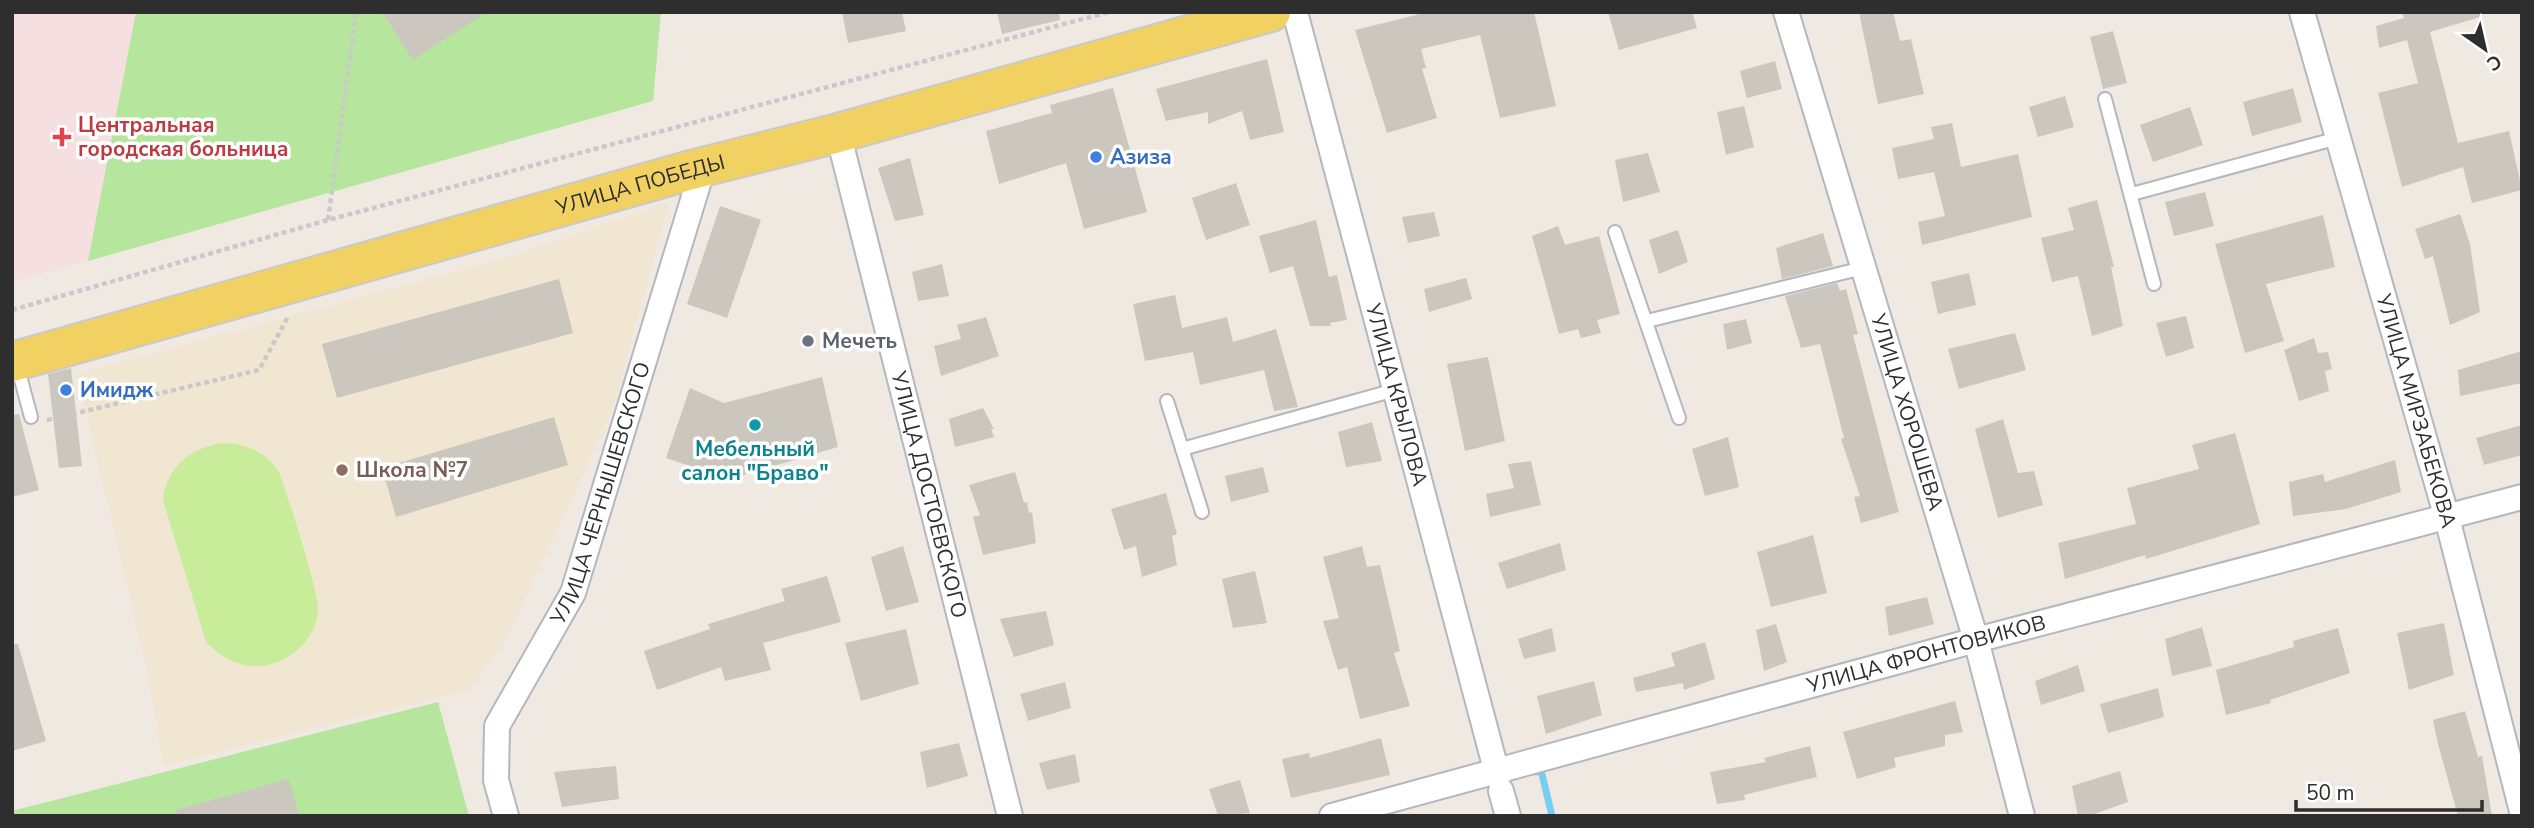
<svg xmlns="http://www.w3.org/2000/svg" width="2534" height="828" viewBox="0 0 2534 828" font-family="'Nunito Sans',sans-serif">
<rect width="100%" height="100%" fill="#efe9e1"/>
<path fill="#f0e6d1" d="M669,202L612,412L506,639L469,690L164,766L148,673L77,374L519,254Z"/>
<path fill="#f5dfe0" d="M12,12H136L88,261L12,281Z"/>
<g fill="#b6e59e">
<path d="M136,12H661L653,101L88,261Z"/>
<path d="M438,702L469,816H12V811Z"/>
</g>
<path fill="#c9ec9a" d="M222,443C246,444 262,450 278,470C286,489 319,593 318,609C317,637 294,659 268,665C243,670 223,659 206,642L163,500C166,467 191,448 222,443Z"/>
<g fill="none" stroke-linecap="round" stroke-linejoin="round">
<path stroke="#75cff0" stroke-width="7" d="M1536,772L1541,770L1552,816"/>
</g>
<g fill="#cbc7bf">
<path d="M382,12H487L413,60Z"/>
<path d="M842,12H902L906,31L848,43Z"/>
<path d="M997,12H1059L1060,20L1002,34Z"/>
<path d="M1428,12H1534L1556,106L1500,118L1480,35L1421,49L1426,68L1422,69L1437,118L1387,133L1355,30Z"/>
<path d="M1608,12H1692L1697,28L1619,50Z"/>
<path d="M1859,12H1893L1900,41L1911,39L1924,94L1878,104Z"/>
<path d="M2402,12H2479L2480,17L2430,32L2458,143L2509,131L2522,190L2472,203L2463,167L2402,187L2378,93L2418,83L2407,40L2379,48L2376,26L2404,18Z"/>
<path d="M2113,31L2127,83L2103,89L2090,37Z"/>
<path d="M1267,59L1284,132L1250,140L1242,111L1208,124V112L1166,121L1156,89Z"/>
<path d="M1775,61L1782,89L1747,98L1740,71Z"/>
<path d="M1113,88L1147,212L1084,229L1066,163L999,184L986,131L1052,113L1050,105Z"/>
<path d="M2293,88L2302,122L2252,136L2243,102Z"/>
<path d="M2065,96L2074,127L2038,137L2029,107Z"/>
<path d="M1744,106L1754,147L1726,155L1717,112Z"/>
<path d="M2190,107L2203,145L2153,162L2140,125Z"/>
<path d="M1952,123L1961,167L2018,154L2032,217L1922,245L1918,222L1945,216L1934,172L1898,179L1892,148L1934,139L1931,127Z"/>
<path d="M1648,153L1660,192L1623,202L1615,160Z"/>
<path d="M910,158L924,215L895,221L878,168Z"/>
<path d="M1236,183L1250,225L1206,240L1192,198Z"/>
<path d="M2205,192L2214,226L2174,236L2165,202Z"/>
<path d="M2097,200L2114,267H2111L2123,326L2092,336L2078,276L2052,282L2041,238L2074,230L2068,208Z"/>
<path d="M720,206L761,220L727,318L687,304Z"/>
<path d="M1434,212L1440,236L1408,243L1402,217Z"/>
<path d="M2460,214L2470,244L2480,312L2450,325L2433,256L2425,259L2415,229Z"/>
<path d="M2323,215L2335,267L2266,284L2284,341L2245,353L2215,244Z"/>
<path d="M1316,220L1329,277L1337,275L1347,320L1330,323L1331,326H1310L1293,266L1270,273L1259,236Z"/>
<path d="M1558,226L1565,245L1599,236L1620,314L1597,320L1601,333L1581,338L1578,329L1559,334L1532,236Z"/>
<path d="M1678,230L1688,262L1659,274L1649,240Z"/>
<path d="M1823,233L1833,266L1782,279L1776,248Z"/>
<path d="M942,264L949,296L918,301L912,272Z"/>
<path d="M1969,273L1976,305L1938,314L1931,282Z"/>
<path d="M1466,278L1472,299L1429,312L1424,289Z"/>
<path d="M559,279L573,333L337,398L322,344Z"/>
<path d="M1837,283L1840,291L1846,289L1858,334L1853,335L1899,512L1861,523L1854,497L1860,496L1841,439L1844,438L1820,344L1801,348L1785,296Z"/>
<path d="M1175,295L1182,328L1227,317L1233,342L1276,329L1298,407L1274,411L1264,370L1200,385L1193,352L1145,361L1133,304Z"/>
<path d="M2186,316L2194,348L2166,357L2156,323Z"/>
<path d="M986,317L999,356L941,376L934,346L961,339L957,325Z"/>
<path d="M1746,319L1752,343L1727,350L1723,324Z"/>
<path d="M2015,333L2026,370L1959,389L1948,349Z"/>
<path d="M2314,338L2318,353L2328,352L2332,369L2325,371L2329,391L2299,401L2284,350Z"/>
<path d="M2522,351V383L2460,396L2458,370Z"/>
<path d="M1488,357L1505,441L1465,451L1447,364Z"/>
<path d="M71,368L82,466L59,468L48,374Z"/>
<path d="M822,377L838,447L716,483L690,466L666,458L690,388L724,403Z"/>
<path d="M983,408L994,429H991L994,437L955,447L949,419Z"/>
<path d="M19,414L39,490L12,497V415Z"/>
<path d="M554,417L568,465L396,517L382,468Z"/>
<path d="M2003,419L2018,473L2034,471L2043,505L1998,518L1975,429Z"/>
<path d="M1372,422L1382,461L1346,467L1338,432Z"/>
<path d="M2522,425V455L2484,465L2476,438Z"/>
<path d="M2235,433L2260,524L2146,559L2145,555L2065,579L2058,543L2136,524L2127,488L2199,469L2192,445Z"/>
<path d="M1728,437L1739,487L1705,496L1692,449Z"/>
<path d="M2395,460L2401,492L2346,509L2293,516L2289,482L2323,474L2325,482Z"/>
<path d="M1531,461L1541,505L1490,517L1486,494L1514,488L1508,464Z"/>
<path d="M1263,467L1269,492L1231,502L1225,476Z"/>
<path d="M1015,472L1024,503L1027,502L1029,513L1032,512L1036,543L983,555L973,517L980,515L969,485Z"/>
<path d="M1166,493L1177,534L1172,536L1177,565L1142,577L1136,546L1124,550L1111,509Z"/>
<path d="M1813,535L1827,593L1771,607L1757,552Z"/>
<path d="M1560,543L1566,570L1507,589L1498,563Z"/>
<path d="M903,546L919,602L886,611L871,557Z"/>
<path d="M1362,546L1367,567L1380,565L1400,651L1394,653L1410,706L1360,719L1347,667L1338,670L1323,621L1339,618L1323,557Z"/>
<path d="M1255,571L1267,623L1233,628L1222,579Z"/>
<path d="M827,576L841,622L763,643L771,670L725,681L721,667L657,690L644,651L710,629L708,624L785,601L781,589Z"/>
<path d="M1927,597L1934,624L1889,636L1885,607Z"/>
<path d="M1046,611L1054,645L1014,657L1000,619Z"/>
<path d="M2444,623L2454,675L2409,690L2397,633Z"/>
<path d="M1776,624L1787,662L1764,671L1756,630Z"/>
<path d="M2202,627L2212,666L2172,676L2165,639Z"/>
<path d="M1552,628L1556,651L1524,659L1518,639Z"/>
<path d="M2338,628L2350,673L2270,700L2271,703L2226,715L2216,670L2294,647L2293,641Z"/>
<path d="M906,629L919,684L861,701L845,643Z"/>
<path d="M1705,642L1715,679L1684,690L1683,683L1636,692L1633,678L1675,666L1671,653Z"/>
<path d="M12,644H18L46,741L12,751Z"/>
<path d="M2078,665L2085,691L2041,705L2035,681Z"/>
<path d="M1594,681L1602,715L1546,734L1537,696Z"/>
<path d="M1065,682L1071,708L1028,721L1020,694Z"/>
<path d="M2158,688L2164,717L2108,733L2100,704Z"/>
<path d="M1955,701L1963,732L1945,735V746L1894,758L1896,767L1857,779L1843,732Z"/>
<path d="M2465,711L2478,757L2482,756L2492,816H2458L2438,744L2433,720Z"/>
<path d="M1381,738L1390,775L1291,798L1282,759L1309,753L1310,758Z"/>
<path d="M959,743L968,776L927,788L920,752Z"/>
<path d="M1810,746L1817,777L1744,795L1745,800L1717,804L1710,772L1766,762L1764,758Z"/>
<path d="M1075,754L1080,782L1047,790L1039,763Z"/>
<path d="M616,766L619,799L562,807L554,772Z"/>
<path d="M2120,771L2128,802L2089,816H2078L2072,786Z"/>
<path d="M289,779L299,816H177L176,810Z"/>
<path d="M1240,780L1250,813L1218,816L1209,789Z"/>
</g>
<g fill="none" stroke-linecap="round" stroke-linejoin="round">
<g stroke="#b4b7c1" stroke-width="16">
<g id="service">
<path d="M2105,99L2154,284"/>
<path d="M2132,194L2338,138"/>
<path d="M1615,232L1679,418"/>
<path d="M1647,321L1863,268"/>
<path d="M17,365L31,417"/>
<path d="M1167,401L1202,512"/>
<path d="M1182,449L1395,390"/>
</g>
</g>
<g stroke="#b4b7c1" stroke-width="28">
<g id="minor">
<path id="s1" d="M1295,12L1498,777"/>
<path id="s2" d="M1786,12L1976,640L2022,816"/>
<path id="s3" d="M2302,12L2447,518L2522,811"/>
<path id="s4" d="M838,133L1010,816"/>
<path d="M1501,791L1508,816"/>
<path id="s5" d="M506,816L496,780L497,726L573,593L705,161"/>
<path id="s6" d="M1332,816L1976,640L2522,497"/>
</g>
</g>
<g stroke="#c9c9c9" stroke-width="42">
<g id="primary">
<path id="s7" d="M12,362L691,170L838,133L1271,12"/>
</g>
</g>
<g stroke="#c9c9c9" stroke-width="4.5" stroke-dasharray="5 3.5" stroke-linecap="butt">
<path d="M328,220L356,12"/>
<path d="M12,310L328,220L1109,12"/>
<path d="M47,420L259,370L288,317"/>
</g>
<use href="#service" stroke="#fff" stroke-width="12"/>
<use href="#minor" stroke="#fff" stroke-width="24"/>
<use href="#primary" stroke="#f2d163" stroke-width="38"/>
</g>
<path fill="#e0444e" stroke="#fff" stroke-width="2.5" d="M58.5 126.5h7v7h7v7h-7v7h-7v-7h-7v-7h7z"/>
<g fill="#3f7fe0" stroke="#fff" stroke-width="2.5">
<circle cx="1096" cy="157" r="7"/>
<circle cx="66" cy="390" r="7"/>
</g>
<circle fill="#6b7280" stroke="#fff" stroke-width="2.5" cx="808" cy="341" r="7"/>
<circle fill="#0f9aa8" stroke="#fff" stroke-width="2.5" cx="755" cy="425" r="7"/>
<circle fill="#8d6e63" stroke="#fff" stroke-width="2.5" cx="342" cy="470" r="7"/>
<g text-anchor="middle" stroke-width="7" stroke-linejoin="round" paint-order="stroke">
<g font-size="21" font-weight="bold" fill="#be3a42" stroke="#fff" text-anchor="start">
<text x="78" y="132">Центральная<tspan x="78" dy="24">городская больница</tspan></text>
</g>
<g font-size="21" font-weight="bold" fill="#366cbe" stroke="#fff" text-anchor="start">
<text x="1110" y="164">Азиза</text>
<text x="80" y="397">Имидж</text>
</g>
<g font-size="21" fill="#2e2e2e" stroke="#fff">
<text dy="7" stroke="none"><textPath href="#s7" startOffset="653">УЛИЦА ПОБЕДЫ</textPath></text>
<text dy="7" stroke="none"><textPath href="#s1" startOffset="396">УЛИЦА КРЫЛОВА</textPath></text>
<text dy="7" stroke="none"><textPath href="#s3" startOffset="415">УЛИЦА МИРЗАБЕКОВА</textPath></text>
<text dy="7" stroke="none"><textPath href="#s2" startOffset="418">УЛИЦА ХОРОШЕВА</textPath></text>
<text dy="7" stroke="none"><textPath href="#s5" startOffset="348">УЛИЦА ЧЕРНЫШЕВСКОГО</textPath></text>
<text dy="7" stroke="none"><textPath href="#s4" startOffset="373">УЛИЦА ДОСТОЕВСКОГО</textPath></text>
<text dy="7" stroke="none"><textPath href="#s6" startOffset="616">УЛИЦА ФРОНТОВИКОВ</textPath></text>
</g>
<g font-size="21" font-weight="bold" fill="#5b616d" stroke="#fff" text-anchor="start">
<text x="822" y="348">Мечеть</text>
</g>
<g font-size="21" font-weight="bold" fill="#0d838f" stroke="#fff">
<text x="755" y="456">Мебельный<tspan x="755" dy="24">салон "Браво"</tspan></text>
</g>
<g font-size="21" font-weight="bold" fill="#785e54" stroke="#fff" text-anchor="start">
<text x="356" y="477">Школа №7</text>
</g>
</g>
<rect width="2534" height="828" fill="none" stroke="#2e2e2e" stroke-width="28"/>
<g transform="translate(2485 49) rotate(146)" stroke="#ffffff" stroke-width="5" paint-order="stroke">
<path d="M0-5L12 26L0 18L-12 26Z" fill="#2e2e2e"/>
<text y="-10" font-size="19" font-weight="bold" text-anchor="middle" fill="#2e2e2e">С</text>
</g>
<path d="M2296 800v10h186v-10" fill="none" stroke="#2e2e2e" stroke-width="3.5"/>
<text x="2306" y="800" font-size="21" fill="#2e2e2e" stroke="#ffffff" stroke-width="5" paint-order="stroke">50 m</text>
</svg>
